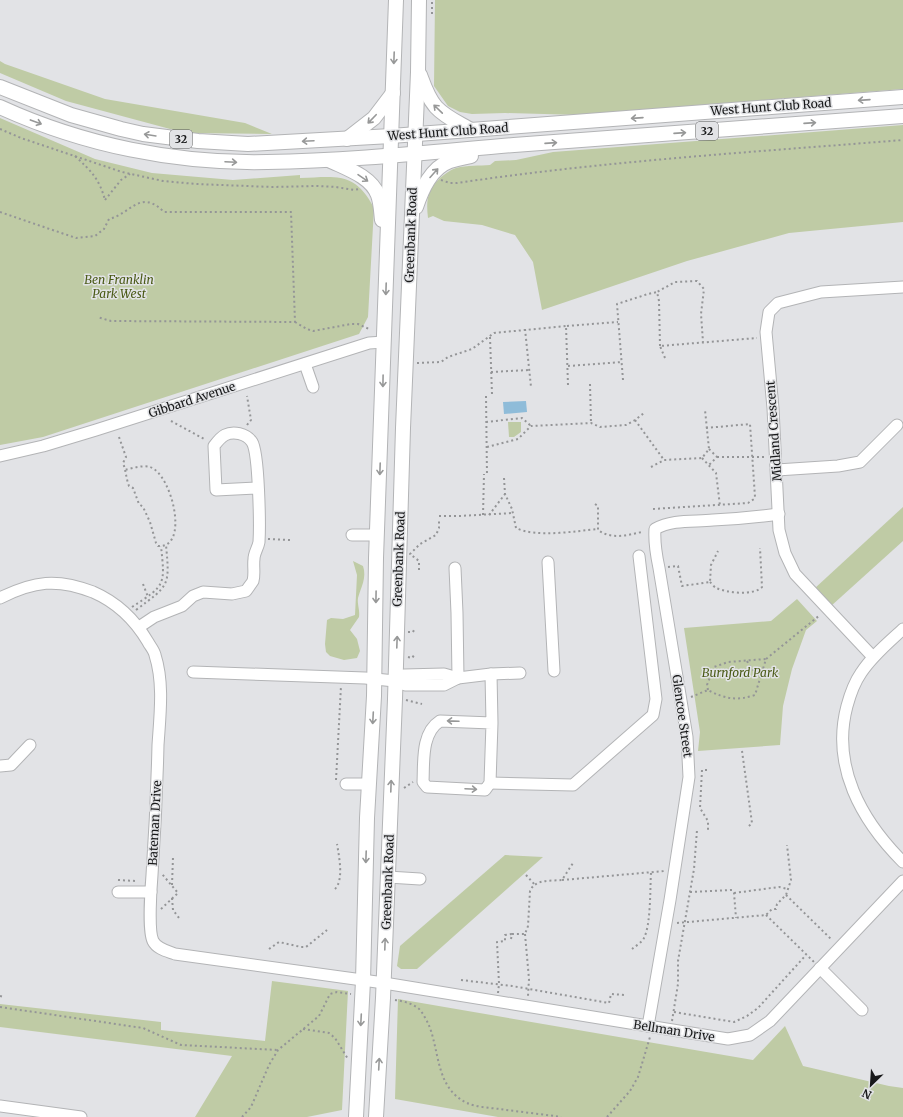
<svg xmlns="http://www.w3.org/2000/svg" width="903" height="1117" viewBox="0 0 903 1117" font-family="Merriweather,serif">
<rect width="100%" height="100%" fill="#e2e3e6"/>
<g fill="#bfcba5">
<path d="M435,0H903V89L580,115L505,113L472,114L460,112L448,106L434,86Z"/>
<path d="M0,61L5,64L105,99L245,123L272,134L185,133L66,101L0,73Z"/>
<path d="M0,118L95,159L152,173L233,180L300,175V178C336,177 355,171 374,208L368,317L359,334L43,437L0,445Z"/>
<path d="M903,125V222L789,233L687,261L542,310L533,262L515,235L482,225L444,221L433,216L428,218C426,201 427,190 440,178C445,174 450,170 456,168C467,165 480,166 490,165L495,161L516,160L553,152Z"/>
<path d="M508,422H521V432L514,437H509Z"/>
<path d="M903,507V541L831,606L814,589Z"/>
<path d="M353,561L363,566C367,578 361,587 358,598C357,604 360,610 359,617L350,630L357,639L360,651L357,658L344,660L330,656L326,652L325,644L327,620L331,618L343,619L355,615L357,575Z"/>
<path d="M797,599L817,621L806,630L792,669L783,706L780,745L698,751L700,732L684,628L771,621Z"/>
<path d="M505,855L543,857L417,969H401L397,966L400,946Z"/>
<path d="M272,981L348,991L342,1110L307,1117H195L232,1056L0,1027V1004L161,1022V1030L265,1041Z"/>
<path d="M398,999L753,1060L785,1026L803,1066L889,1086L903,1088V1117H498L395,1099Z"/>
</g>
<path fill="#8fbcd9" d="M526,401L527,412L504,414L503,402Z"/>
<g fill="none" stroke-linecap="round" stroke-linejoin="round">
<g stroke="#b3b4b6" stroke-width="13">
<g id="minor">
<path d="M305,364L313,387"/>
<path d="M0,456L43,446L96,430L369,343L384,342"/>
<path d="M777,470L838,466L860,462L897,425"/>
<path d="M352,535H377"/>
<path d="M548,562L554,671"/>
<path d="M455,568L457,613L458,678"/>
<path d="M0,598C34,581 57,578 93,592C116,602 135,620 148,642C150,646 154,650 155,655C164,683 160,715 158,745C157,788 155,831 152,875C151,887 148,931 153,941C157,949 167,951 175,954L384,983L728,1039L750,1035L770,1021L903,881"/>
<path d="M139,627L154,617L182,606L193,596L203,592L232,594L246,591C248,588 251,584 253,581C255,574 253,566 254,559C254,553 258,548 259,542C260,526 259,453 252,442C246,433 233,431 225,435C221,437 217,442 214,446L216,490L258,488"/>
<path d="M903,629C888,643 872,656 861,673C854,683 850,695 847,706C831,766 861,820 903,862"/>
<path d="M873,657L795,574L785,553L779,530L773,408L766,332L769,312L778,303L821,292L903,287"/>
<path d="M193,672L365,678L395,681L405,685H444L458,678L491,674L520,673"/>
<path d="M491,674L492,723L490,783L485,790L427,787L423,782C424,762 421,733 440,721L492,723"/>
<path d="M395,681L404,675L444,674L458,678"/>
<path d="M0,766L11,765L30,745"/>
<path d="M490,783L573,785L653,715L656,699L639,556"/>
<path d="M346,784H369"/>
<path d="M388,877L420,879"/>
<path d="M118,892H151"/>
<path d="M820,968L862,1010"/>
<path d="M648,1026L670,900L689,777L687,737L659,568C656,554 654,543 655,529C673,519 694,522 713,520C735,519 757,517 779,514"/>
<path d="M0,1106L81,1117"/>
</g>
</g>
<g stroke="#b3b4b6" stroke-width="16">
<g id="major">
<path d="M420,75C424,86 428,98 436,107C445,117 459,123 471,130"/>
<path d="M0,87L71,115L121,129L143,134L198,141L248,144L391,136L903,97"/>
<path d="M0,107C83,145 176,164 267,162C350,161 432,152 514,145C644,135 773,126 903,116"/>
<path d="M347,139L374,118L393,93"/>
<path d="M329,160C345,168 371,176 378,195C381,203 381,212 382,220"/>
<path d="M416,207C422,189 431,168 450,161C457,159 464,157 471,156"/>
<path d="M356,1117L363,981L367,818L374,696L376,558L396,0"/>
<path d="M376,1117L383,998L395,699L403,428L418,72L419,0"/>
</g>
</g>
<g stroke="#949597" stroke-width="2" stroke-dasharray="2 3" stroke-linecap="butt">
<path d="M432,14V0"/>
<path d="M0,129L21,138L122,172L163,181L196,184L272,187L317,186L336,187L354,190L359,189"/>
<path d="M75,156C91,171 99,178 105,200"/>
<path d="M441,180L450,183H457C605,161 754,152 903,140"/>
<path d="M105,200L121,180L130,174"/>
<path d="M0,212L76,238L95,236L104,229L109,219C131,214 140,188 164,212H291L295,322L111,321L97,317"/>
<path d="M295,322L307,329L313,331L351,324H358L369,329"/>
<path d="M525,329L531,387"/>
<path d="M490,337L492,394"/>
<path d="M660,346L659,301L657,292L675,282L697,281L704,289L701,314L703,342"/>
<path d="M665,358L660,346L757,338"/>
<path d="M417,363L441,362L448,357L472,349L494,333L566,326"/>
<path d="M568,366L622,362"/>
<path d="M491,372L529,370"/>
<path d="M623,380L617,304L648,294L657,292"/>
<path d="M590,384L591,423"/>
<path d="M568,385L566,326L618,322"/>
<path d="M486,396L487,475"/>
<path d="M635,420L664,460"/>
<path d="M171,421L206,440"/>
<path d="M486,422L522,418L531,426"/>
<path d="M247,425L251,420L247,396"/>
<path d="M119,437L126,457L123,463C126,471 126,478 129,486L133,488L139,504L143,507L150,522L156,543L158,546C190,549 172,474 150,467C143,465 132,468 125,470"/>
<path d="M487,447L518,439L531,426L591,423L600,427L626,425L635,420L644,413"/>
<path d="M709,449L717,457L709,465"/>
<path d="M717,457H765"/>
<path d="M702,458L716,473L720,506"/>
<path d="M651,467L664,460L702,458L709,449L705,410"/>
<path d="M504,478L505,494L512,509L516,528C536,538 576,531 598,529"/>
<path d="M595,504L598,506V530C612,540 627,535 642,532"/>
<path d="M653,509L748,503L754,499L755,497L750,424L706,428"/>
<path d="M483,515L484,474"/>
<path d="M489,515L505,494"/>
<path d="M439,516H459L513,513"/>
<path d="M268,539L290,540"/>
<path d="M668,567L678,566L682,586L710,582L711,565L718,551"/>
<path d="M419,570V561L410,554L420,544L436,535L439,528V521"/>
<path d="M710,582C712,584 714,587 716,588C728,593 753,596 762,587L760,548"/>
<path d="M143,584L148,597"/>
<path d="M132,607C166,585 165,585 161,546"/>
<path d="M136,610C169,585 170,587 166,545"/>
<path d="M408,632H413L415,628"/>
<path d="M408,657L412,658L415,654"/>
<path d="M747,661C750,667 753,672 761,673"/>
<path d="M708,690L707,685L714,667L728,662L766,659"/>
<path d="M691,697L708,690C725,699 737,701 755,695L766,659L820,615"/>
<path d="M406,700L422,704"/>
<path d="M742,751L752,823L747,828"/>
<path d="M707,770H702L700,808L708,821V830"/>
<path d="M336,780L341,686"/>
<path d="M404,788L413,782"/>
<path d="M526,875L535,885"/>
<path d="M118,880L136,881"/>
<path d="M562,880L665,871"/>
<path d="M172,885L173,857"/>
<path d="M335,889C344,880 339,856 337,844"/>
<path d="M690,892L732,890L734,893L736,918"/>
<path d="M734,893L779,887L788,889"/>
<path d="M786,895L832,940"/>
<path d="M172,898L173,910L179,918"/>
<path d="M161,909L178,893L162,874"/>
<path d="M766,915L814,962"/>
<path d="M677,923L766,915L772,909H776L777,904L786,895L791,880L787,845"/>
<path d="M525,934L529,979L528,996"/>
<path d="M511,939L512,934H525L528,926L530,891C535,879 550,881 562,880L573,863"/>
<path d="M269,949L279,942L301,947H306L327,930"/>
<path d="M632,949C636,946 642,942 644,938C651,924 650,889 651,872"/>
<path d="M461,980L512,986L609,1003L611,994L624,995"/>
<path d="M498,993L499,984L497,942L505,941V935L512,934"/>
<path d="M0,996L4,997"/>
<path d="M395,1000C403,1001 411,1003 418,1008C422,1011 425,1018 428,1023C440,1050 435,1088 467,1103C476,1107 490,1108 500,1109C520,1112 541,1114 561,1117"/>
<path d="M0,1007L143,1028L181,1045L278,1050"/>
<path d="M674,1012L734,1022L747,1016L758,1008L806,955"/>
<path d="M672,1021L678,984V961L694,869L697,830"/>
<path d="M303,1029L329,1033L335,1038L348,1059"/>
<path d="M242,1117L251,1107L269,1065L278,1050L319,1016L330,994L337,992L351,994"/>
<path d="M607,1117L630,1091L638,1077L650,1037"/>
</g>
<use href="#minor" stroke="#fff" stroke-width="11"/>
<use href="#major" stroke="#fff" stroke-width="14"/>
</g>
<defs><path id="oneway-shaft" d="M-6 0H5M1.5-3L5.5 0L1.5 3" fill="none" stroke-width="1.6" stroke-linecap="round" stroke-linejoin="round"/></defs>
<g stroke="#979898">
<use href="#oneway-shaft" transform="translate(394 58) rotate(92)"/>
<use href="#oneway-shaft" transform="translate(864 100) rotate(176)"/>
<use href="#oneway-shaft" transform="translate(438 109) rotate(-136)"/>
<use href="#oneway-shaft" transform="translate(637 118) rotate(176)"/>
<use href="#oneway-shaft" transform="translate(372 119) rotate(134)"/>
<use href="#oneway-shaft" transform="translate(36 122) rotate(20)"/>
<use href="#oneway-shaft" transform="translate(810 123) rotate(-4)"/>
<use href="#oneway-shaft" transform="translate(680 133) rotate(-4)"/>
<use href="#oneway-shaft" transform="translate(150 135) rotate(-171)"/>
<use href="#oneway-shaft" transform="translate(308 141) rotate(177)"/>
<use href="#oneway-shaft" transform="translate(551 143) rotate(-4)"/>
<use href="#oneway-shaft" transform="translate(231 162) rotate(3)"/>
<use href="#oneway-shaft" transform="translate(434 173) rotate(-48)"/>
<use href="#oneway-shaft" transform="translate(363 178) rotate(34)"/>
<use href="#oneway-shaft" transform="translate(386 289) rotate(92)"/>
<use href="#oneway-shaft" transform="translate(383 381) rotate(91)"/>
<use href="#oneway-shaft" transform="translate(380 469) rotate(92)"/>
<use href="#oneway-shaft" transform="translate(376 597) rotate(91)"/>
<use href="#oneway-shaft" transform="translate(397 642) rotate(-88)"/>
<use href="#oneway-shaft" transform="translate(373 718) rotate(93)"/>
<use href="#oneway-shaft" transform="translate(453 721) rotate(-178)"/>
<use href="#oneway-shaft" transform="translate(391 786) rotate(-88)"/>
<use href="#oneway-shaft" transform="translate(471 789) rotate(3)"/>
<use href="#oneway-shaft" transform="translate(366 857) rotate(92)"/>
<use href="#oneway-shaft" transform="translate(385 944) rotate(-88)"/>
<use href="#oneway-shaft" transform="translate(361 1020) rotate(93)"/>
<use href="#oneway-shaft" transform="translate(379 1064) rotate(-87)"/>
</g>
<g text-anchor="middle" stroke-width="3" stroke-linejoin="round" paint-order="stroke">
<g fill="#e2e3e6" stroke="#555657" stroke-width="1">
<rect x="696" y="122" width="22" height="18" rx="3"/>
<rect x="170" y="130" width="22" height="18" rx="3"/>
</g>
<g font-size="11" font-weight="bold" fill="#18191a">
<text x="707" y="135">32</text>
<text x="181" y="143">32</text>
</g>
<g font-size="12" fill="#18191a" stroke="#e2e3e6">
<text transform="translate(771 107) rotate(-4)" y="4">West Hunt Club Road</text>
<text transform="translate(448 132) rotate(-4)" y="4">West Hunt Club Road</text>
<text transform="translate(411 235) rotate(-88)" y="4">Greenbank Road</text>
<text transform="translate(192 400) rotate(-18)" y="4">Gibbard Avenue</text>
<text transform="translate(774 431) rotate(-94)" y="4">Midland Crescent</text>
<text transform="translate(399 559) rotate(-88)" y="4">Greenbank Road</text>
<text transform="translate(682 716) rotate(82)" y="4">Glencoe Street</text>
<text transform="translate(155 823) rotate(-87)" y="4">Bateman Drive</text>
<text transform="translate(388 882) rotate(-88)" y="4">Greenbank Road</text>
<text transform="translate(674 1031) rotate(9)" y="4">Bellman Drive</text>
</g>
<g font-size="12" font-style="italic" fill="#4a5a16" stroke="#e2e3e6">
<text x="119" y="284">Ben Franklin<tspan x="119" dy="14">Park West</tspan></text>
<text x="740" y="677">Burnford Park</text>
</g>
</g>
<g transform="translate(871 1085) rotate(205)" stroke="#e2e3e6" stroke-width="3" paint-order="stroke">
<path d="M0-3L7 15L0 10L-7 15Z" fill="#18191a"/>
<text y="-6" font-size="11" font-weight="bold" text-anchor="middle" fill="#18191a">N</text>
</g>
</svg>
